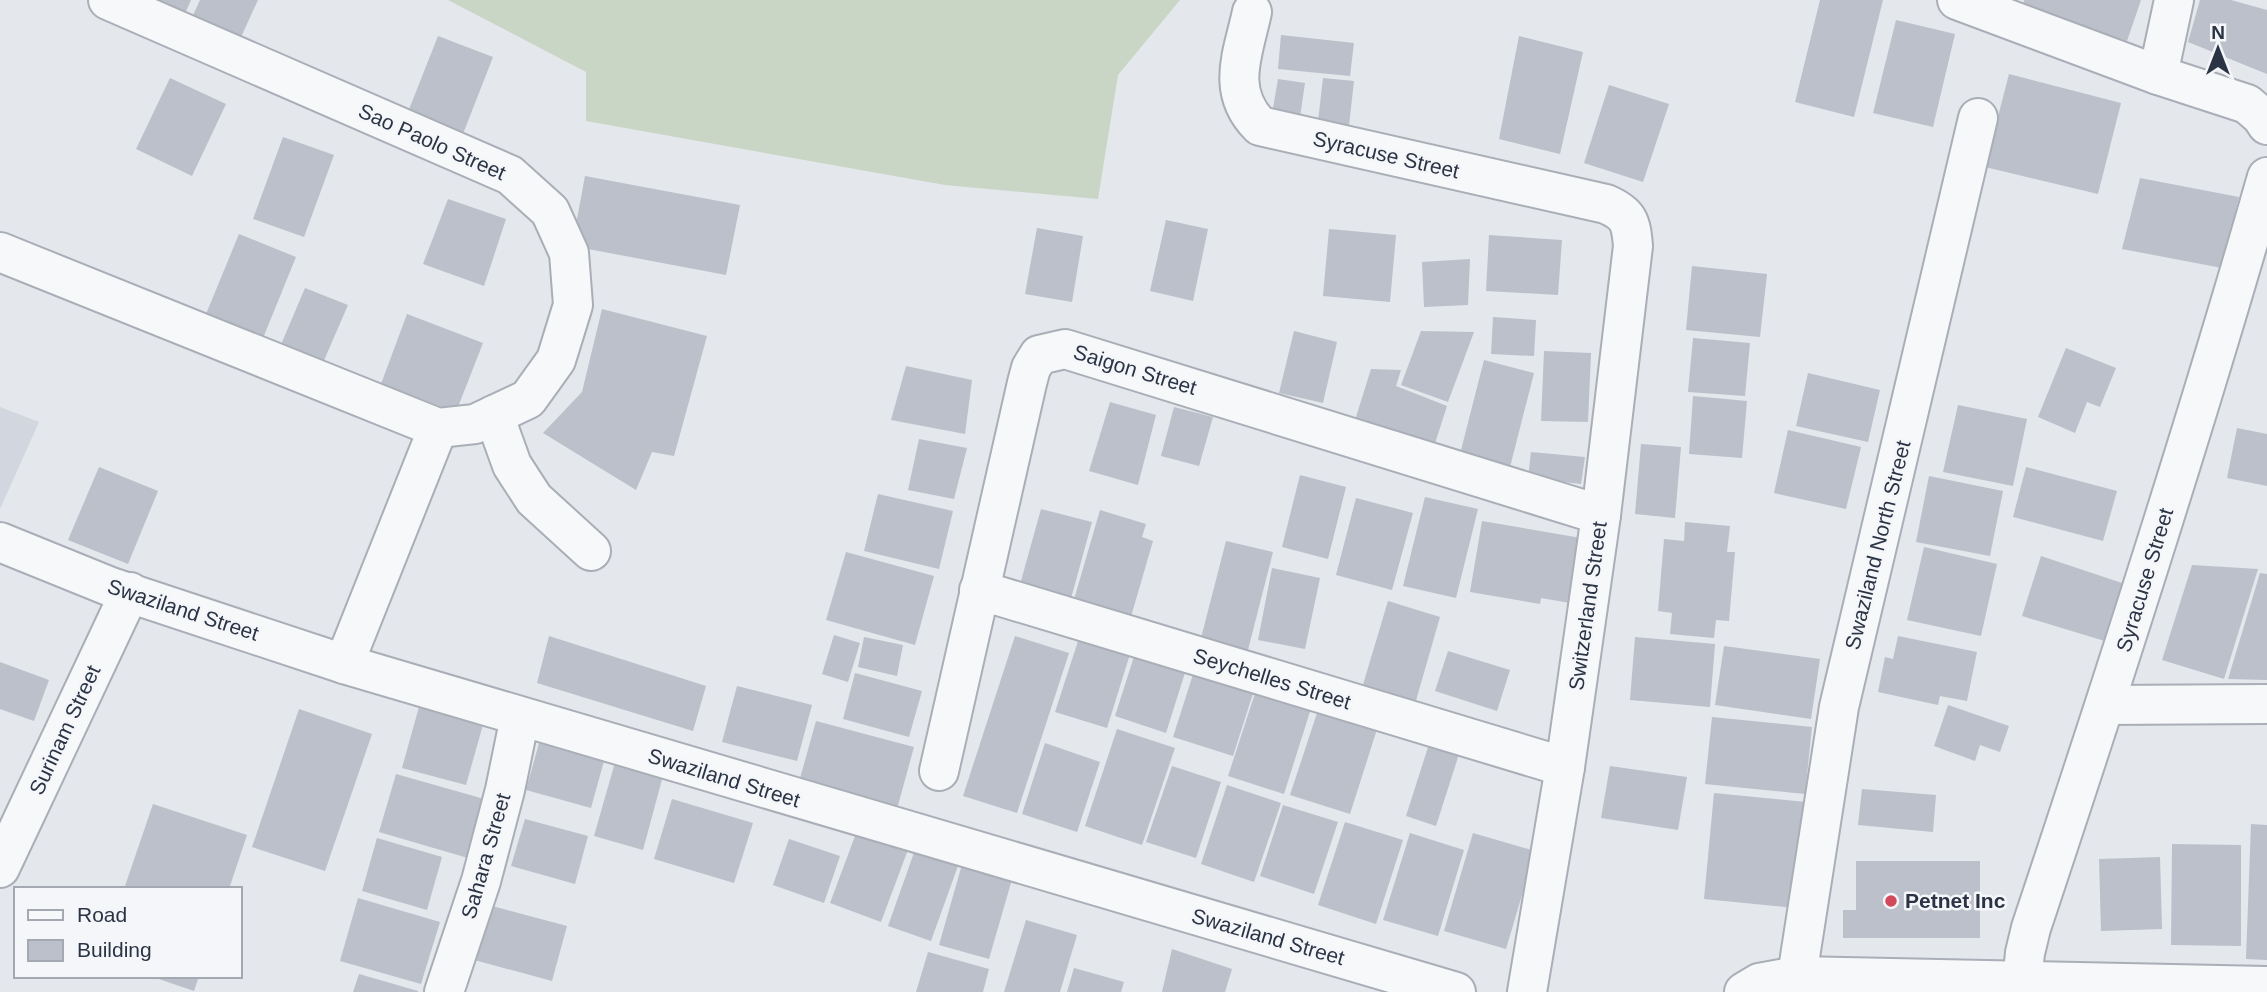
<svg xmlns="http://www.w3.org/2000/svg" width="2267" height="992" viewBox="0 0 2267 992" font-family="Helvetica,sans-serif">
<rect width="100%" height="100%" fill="#e4e7ec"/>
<path fill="#d2d6de" d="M0,407L39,422L0,509Z"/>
<path fill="#c9d6c5" d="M448,0H1180L1118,75L1098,199L945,185L586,121V72Z"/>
<g fill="#bbc0ca">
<path d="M147,0H191L184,16Z"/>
<path d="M200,0H258L236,48L188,26Z"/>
<path d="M1820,0H1883L1854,117L1795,102Z"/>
<path d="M2024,0H2141L2127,41L2023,5Z"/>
<path d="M2200,0H2231L2267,10V74L2188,42Z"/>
<path d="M1896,20L1955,34L1933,127L1873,113Z"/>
<path d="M1281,35L1354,43L1350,76L1278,69Z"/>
<path d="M438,36L493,57L461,139L406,117Z"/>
<path d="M1519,36L1583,52L1560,154L1499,139Z"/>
<path d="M2009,74L2121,103L2098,194L1985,167Z"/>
<path d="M170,78L226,104L192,176L136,149Z"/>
<path d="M1323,78L1354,81L1348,134L1317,130Z"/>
<path d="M1278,79L1305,83L1298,130L1270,126Z"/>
<path d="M1609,85L1669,104L1643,182L1584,163Z"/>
<path d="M283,137L334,155L304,237L253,219Z"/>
<path d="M585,176L740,205L726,275L572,246Z"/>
<path d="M2140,178L2239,197L2222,268L2122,249Z"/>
<path d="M448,199L506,219L484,286L423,264Z"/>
<path d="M1166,220L1208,229L1193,301L1150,291Z"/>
<path d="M1037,228L1083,236L1072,302L1025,294Z"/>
<path d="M1329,229L1396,235L1390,302L1323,296Z"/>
<path d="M239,234L296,257L261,343L204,319Z"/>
<path d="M1489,235L1562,240L1558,295L1486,291Z"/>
<path d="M1470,259L1468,305L1424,307L1422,262Z"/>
<path d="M1692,266L1767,274L1760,337L1686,330Z"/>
<path d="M305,288L348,305L322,365L280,347Z"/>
<path d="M602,309L707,336L674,456L652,452L636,490L543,433L582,392Z"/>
<path d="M407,314L483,343L456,412L381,384Z"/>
<path d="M1493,317L1536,320L1534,356L1491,354Z"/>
<path d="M1294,331L1337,342L1323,403L1279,393Z"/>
<path d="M1421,331L1474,332L1448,402L1401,385Z"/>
<path d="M1693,338L1750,343L1745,396L1688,392Z"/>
<path d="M2066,348L2116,368L2100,407L2087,402L2075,433L2038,417Z"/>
<path d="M1544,351L1591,353L1588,422L1541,421Z"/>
<path d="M1484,360L1534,373L1509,471L1459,458Z"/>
<path d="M906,366L972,380L965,434L891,420Z"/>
<path d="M1371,369L1401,370L1396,386L1447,406L1431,456L1351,433Z"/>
<path d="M1808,373L1880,390L1868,442L1796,426Z"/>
<path d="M1693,396L1747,401L1742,458L1689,454Z"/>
<path d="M1110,402L1156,415L1138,485L1089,471Z"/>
<path d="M1958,405L2027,419L2013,486L1943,472Z"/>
<path d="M1174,407L1213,417L1199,466L1161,456Z"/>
<path d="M2237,428L2267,434V486L2227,478Z"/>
<path d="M1788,430L1861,447L1846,509L1774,493Z"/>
<path d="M919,439L967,448L954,499L908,490Z"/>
<path d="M1641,444L1681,447L1675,518L1635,514Z"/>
<path d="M1531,452L1585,457L1581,484L1528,478Z"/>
<path d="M99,467L158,491L128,564L68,540Z"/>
<path d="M2026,467L2117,491L2103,541L2013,517Z"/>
<path d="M1300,475L1346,487L1328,559L1282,547Z"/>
<path d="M1929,476L2003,491L1990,556L1916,542Z"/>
<path d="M878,494L953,511L939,569L864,551Z"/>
<path d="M1425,497L1478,509L1456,598L1403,586Z"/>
<path d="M1356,498L1413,513L1392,590L1336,575Z"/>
<path d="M1041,509L1092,522L1070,602L1019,588Z"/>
<path d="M1100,510L1146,524L1142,537L1153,541L1130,620L1073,603Z"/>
<path d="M1482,521L1581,538L1570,603L1541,598L1540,604L1470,592Z"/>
<path d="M1685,522L1730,526L1727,552H1735L1729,621L1716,620L1714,638L1670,634L1672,613L1658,611L1664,539L1684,541Z"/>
<path d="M1226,541L1273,552L1248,650L1201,638Z"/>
<path d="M1924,547L1997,564L1981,636L1907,620Z"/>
<path d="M846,552L934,576L915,645L826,620Z"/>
<path d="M2041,556L2125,584L2108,642L2022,616Z"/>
<path d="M2192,565L2258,569L2224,679L2162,660Z"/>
<path d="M1272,568L1320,578L1305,649L1258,640Z"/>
<path d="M2260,573L2267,574V680L2228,679Z"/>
<path d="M1388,601L1440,617L1415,704L1362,688Z"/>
<path d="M834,635L860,643L848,682L822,674Z"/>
<path d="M1080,635L1131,651L1107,728L1055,712Z"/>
<path d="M549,636L706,686L693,731L537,683Z"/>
<path d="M1015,636L1069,653L1017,813L963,796Z"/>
<path d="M1898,636L1977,652L1967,701L1940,696L1938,705L1878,692L1885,657L1893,659Z"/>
<path d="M864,637L903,645L897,676L858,667Z"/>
<path d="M1635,637L1715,644L1710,707L1630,700Z"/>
<path d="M1138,644L1189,660L1166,733L1115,716Z"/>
<path d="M1724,646L1820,659L1811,719L1715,705Z"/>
<path d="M1448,651L1510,670L1497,711L1435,691Z"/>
<path d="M0,662L49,680L34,721L0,709Z"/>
<path d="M1196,665L1256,684L1233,756L1173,737Z"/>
<path d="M855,673L922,691L909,737L843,719Z"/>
<path d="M1258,684L1313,702L1284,794L1228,776Z"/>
<path d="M737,686L812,705L797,761L722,742Z"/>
<path d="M422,696L486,714L466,785L402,768Z"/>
<path d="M1320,704L1379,723L1350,814L1290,795Z"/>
<path d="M1948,705L2009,726L2000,752L1980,745L1975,761L1934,746Z"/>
<path d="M299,709L372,734L325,871L252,847Z"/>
<path d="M1712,717L1812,727L1805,794L1705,784Z"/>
<path d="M816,721L914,747L897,809L799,782Z"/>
<path d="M1117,729L1175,748L1142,845L1085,826Z"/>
<path d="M1430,741L1460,751L1436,826L1406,816Z"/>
<path d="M539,743L604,761L591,808L526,790Z"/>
<path d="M1045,743L1100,762L1077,832L1022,814Z"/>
<path d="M616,759L664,772L643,850L594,836Z"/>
<path d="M1172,766L1221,782L1196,858L1146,842Z"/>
<path d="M1610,766L1687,777L1678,830L1601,818Z"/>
<path d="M396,774L495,802L478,861L379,832Z"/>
<path d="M1227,785L1281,803L1254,882L1201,864Z"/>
<path d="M1862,789L1936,795L1933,832L1858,825Z"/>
<path d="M1714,793L1806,802L1796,908L1704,899Z"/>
<path d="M672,799L753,823L734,883L654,859Z"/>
<path d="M153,804L247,835L229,889H124Z"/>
<path d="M1283,805L1338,822L1314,894L1260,876Z"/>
<path d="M525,819L588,836L575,884L511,866Z"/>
<path d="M1345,822L1403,840L1376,924L1318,905Z"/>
<path d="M2251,824L2267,825V960L2246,959Z"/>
<path d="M858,828L909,847L881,922L830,903Z"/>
<path d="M1410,833L1464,850L1438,936L1383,920Z"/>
<path d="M1473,833L1535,851L1506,949L1444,931Z"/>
<path d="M377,838L442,857L427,910L362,891Z"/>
<path d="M789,839L840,856L824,903L773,885Z"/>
<path d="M2172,844L2241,845V946L2171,945Z"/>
<path d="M916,847L959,863L931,941L888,926Z"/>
<path d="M2160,857L2162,929L2101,931L2099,859Z"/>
<path d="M963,861L1013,876L989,959L939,945Z"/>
<path d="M1856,861H1980V938H1843V910H1856Z"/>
<path d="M358,898L440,922L421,984L340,961Z"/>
<path d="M481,903L567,926L552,981L467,958Z"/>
<path d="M1026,920L1077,935L1060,992H1004Z"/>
<path d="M1172,949L1232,969L1225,992H1162Z"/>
<path d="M928,952L989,969L983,992H916Z"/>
<path d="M1074,968L1124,982L1121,992H1067Z"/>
<path d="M359,974L418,991V992H353Z"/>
<path d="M150,976H199L194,991Z"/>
</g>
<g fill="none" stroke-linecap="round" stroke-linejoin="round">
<g stroke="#a9aeb7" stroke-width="42">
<g id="street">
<path d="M1957,0L2158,75L2247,104L2261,116L2267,125"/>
<path d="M1252,12C1243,54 1225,91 1260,126L1606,204C1629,214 1631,222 1633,246L1601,515L1565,767L1527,992"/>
<path d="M2158,75L2174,0"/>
<path d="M0,252L438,428L475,424L528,399L556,360L573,305L569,253L550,211L510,175L108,0"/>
<path d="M494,415L512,465L534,499L591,551"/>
<path d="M0,542L111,587L344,664L1456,992"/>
<path d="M979,590L1565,767"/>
<path d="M344,664L438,428"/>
<path d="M2105,705L2267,704"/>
<path d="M939,771L1027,383L1031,368L1039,355L1065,349L1601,515"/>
<path d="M0,868L130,592"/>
<path d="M1797,976L1839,707L1978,118"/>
<path d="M444,992L481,881L505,790L520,717"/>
<path d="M1744,992L1759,983L1797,976L2267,986"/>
<path d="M2021,992L2025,953L2031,928C2114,679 2195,429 2267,177"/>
</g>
</g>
<use href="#street" stroke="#f7f8fa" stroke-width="38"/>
</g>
<circle fill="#d1495b" stroke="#f4f6f9" stroke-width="2.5" cx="1891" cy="901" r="7"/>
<g text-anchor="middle" stroke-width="5" stroke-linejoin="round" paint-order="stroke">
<g font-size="21" fill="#2b3445" stroke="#f4f6f9">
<text transform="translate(432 142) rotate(24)" y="7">Sao Paolo Street</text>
<text transform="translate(1386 155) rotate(13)" y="7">Syracuse Street</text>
<text transform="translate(1135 370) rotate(17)" y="7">Saigon Street</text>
<text transform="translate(1878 545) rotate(-76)" y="7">Swaziland North Street</text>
<text transform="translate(2145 580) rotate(-73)" y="7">Syracuse Street</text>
<text transform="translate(1588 606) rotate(-82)" y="7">Switzerland Street</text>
<text transform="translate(183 610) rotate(18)" y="7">Swaziland Street</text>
<text transform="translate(1272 679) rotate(17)" y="7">Seychelles Street</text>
<text transform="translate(65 730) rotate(-65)" y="7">Surinam Street</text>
<text transform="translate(724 778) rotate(17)" y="7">Swaziland Street</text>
<text transform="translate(486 856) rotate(-74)" y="7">Sahara Street</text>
<text transform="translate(1268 937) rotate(16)" y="7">Swaziland Street</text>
</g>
<g font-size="21" font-weight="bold" fill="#2b3445" stroke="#f4f6f9" text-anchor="start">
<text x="1905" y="908">Petnet Inc</text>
</g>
</g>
<rect x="14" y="887" width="228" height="91" fill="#f4f6f9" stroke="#a4a8b1" stroke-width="2"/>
<rect x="28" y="910" width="35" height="10" fill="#f7f8fa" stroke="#a4a8b1" stroke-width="2"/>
<text x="77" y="922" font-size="21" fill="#2b3445">Road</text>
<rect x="28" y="940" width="35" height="21" fill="#bbc0ca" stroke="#a4a8b1" stroke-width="2"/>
<text x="77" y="957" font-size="21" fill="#2b3445">Building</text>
<g transform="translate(2218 49)" stroke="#f4f6f9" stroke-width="5" paint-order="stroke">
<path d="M0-5L12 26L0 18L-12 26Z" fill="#2b3445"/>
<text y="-10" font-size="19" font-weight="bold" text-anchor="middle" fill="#2b3445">N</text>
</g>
</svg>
